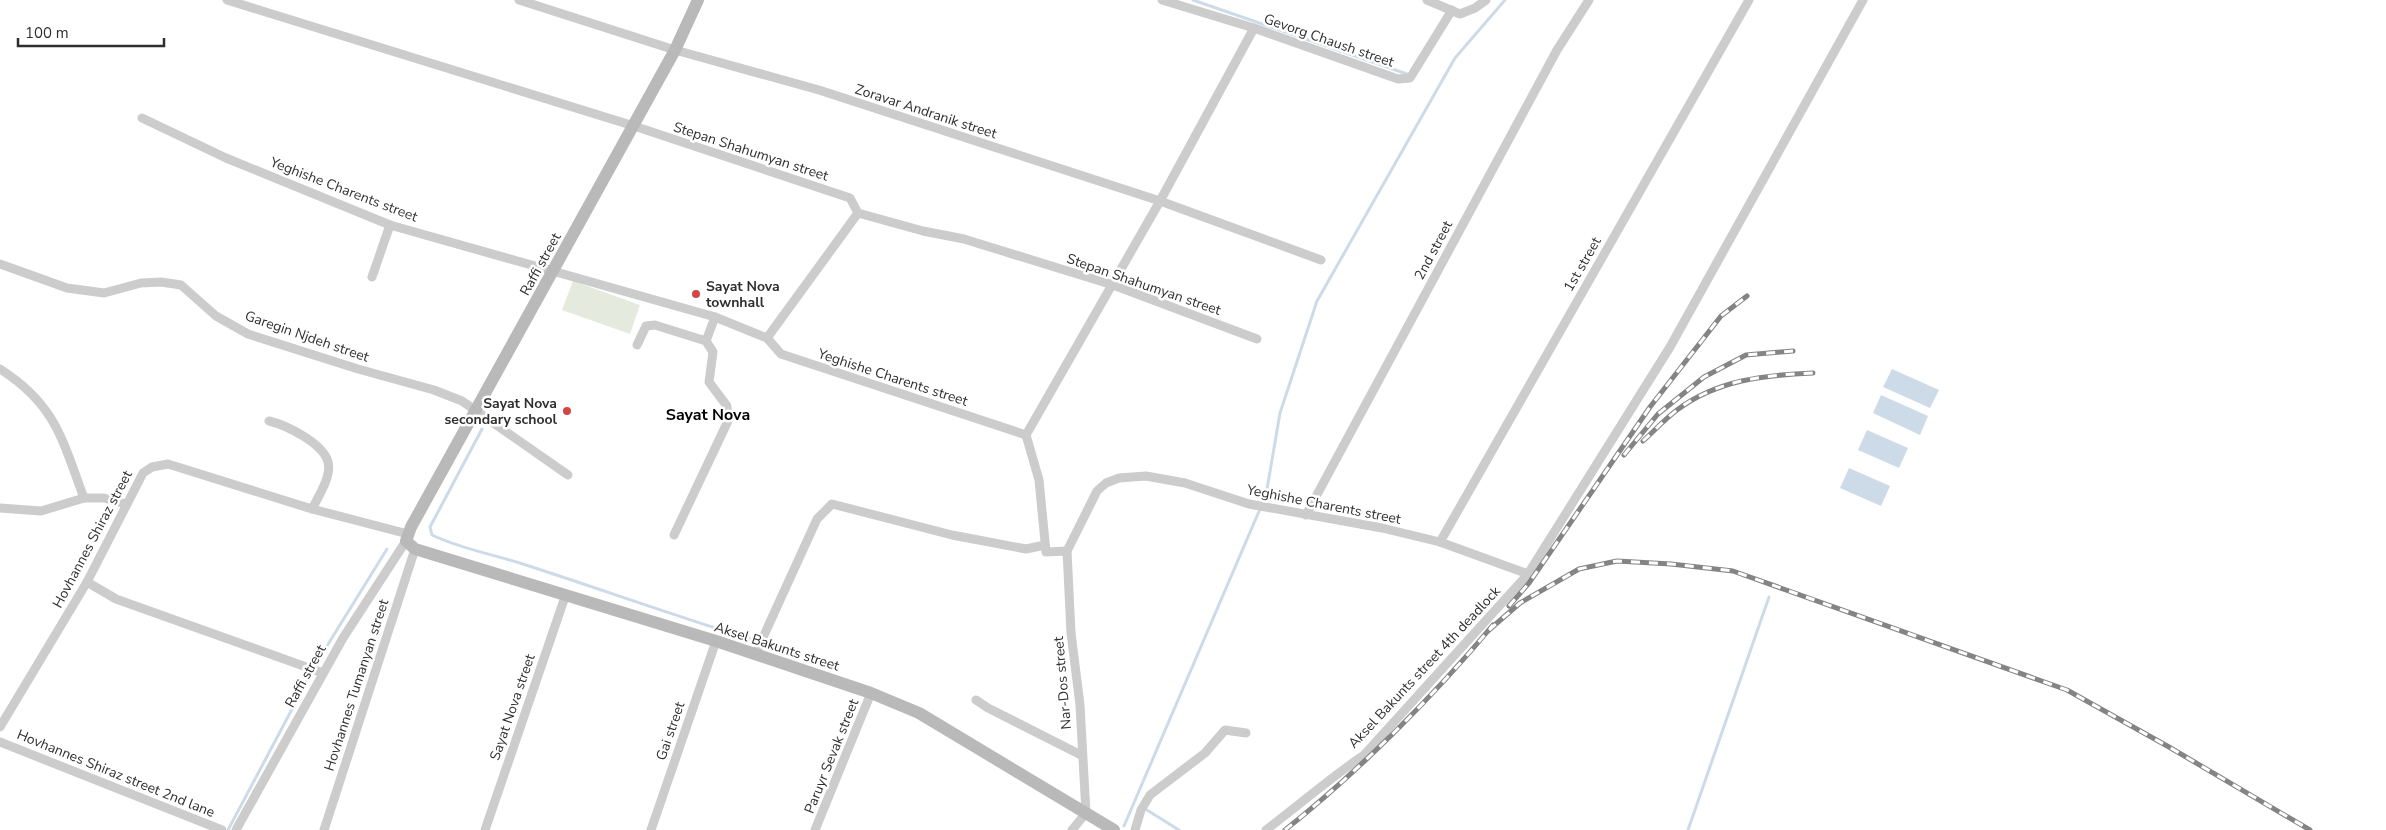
<svg xmlns="http://www.w3.org/2000/svg" width="2386" height="830" viewBox="0 0 2386 830" font-family="'Nunito Sans',sans-serif">
<rect width="100%" height="100%" fill="#fff"/>
<path fill="#e4eade" d="M573,281L640,305L630,334L562,310Z"/>
<g fill="#cddbe8">
<path d="M1892,369L1939,390L1930,408L1883,387Z"/>
<path d="M1881,395L1928,416L1920,435L1873,413Z"/>
<path d="M1867,430L1908,448L1899,468L1858,450Z"/>
<path d="M1849,468L1890,486L1881,506L1840,488Z"/>
</g>
<g fill="none" stroke-linecap="round" stroke-linejoin="round">
<g stroke="#cddbe8" stroke-width="3">
<path d="M1193,0L1407,74"/>
<path d="M482,429L430,527L432,535C461,549 492,554 523,564C600,589 676,616 753,640"/>
<path d="M1147,810L1179,830"/>
<path d="M1124,826L1266,495L1280,413L1317,301L1455,58L1505,0"/>
<path d="M228,830L317,662L387,549"/>
<path d="M1688,830L1769,597"/>
</g>
<g stroke="#ccc" stroke-width="9">
<path d="M227,0L634,126L850,198L858,213L923,231L964,239L1113,285L1257,339"/>
<path d="M519,0L675,50L819,90L1160,201L1321,260"/>
<path d="M1162,0L1254,28L1398,79L1410,78L1452,10"/>
<path d="M1427,0L1460,14L1475,8L1486,0"/>
<path d="M142,118L226,158L390,225L715,317L767,338L781,354L1026,435"/>
<path d="M0,264L67,288L104,293L141,283L161,282L181,285L216,316L248,334L358,369L434,390L462,401L568,475"/>
<path d="M372,277L390,225"/>
<path d="M767,338L858,213"/>
<path d="M637,345L646,326L655,325L706,341"/>
<path d="M0,369C56,405 62,439 84,498"/>
<path d="M269,421C286,425 323,443 328,462C332,476 318,497 312,509"/>
<path d="M1026,435L1160,201L1254,28"/>
<path d="M1026,435L1039,480L1046,552L1067,551"/>
<path d="M0,508L41,511L84,498H104L126,504"/>
<path d="M1306,515L1557,50L1589,0"/>
<path d="M674,535L728,421L727,406L709,382L713,352L706,341L715,317"/>
<path d="M1440,542L1749,0"/>
<path d="M87,582L116,599L323,673"/>
<path d="M755,655L817,519L832,504L952,535L1026,549L1045,545"/>
<path d="M976,700L988,708L1081,755"/>
<path d="M0,727L87,582L143,473L152,467L168,464L312,509L408,534"/>
<path d="M0,742L222,830"/>
<path d="M236,830L343,638L406,541"/>
<path d="M324,830L415,549"/>
<path d="M485,830L566,594"/>
<path d="M651,830L716,641"/>
<path d="M815,830L871,693"/>
<path d="M1072,830L1086,813L1080,705L1071,633L1067,551L1097,491L1106,483L1119,478L1146,476L1185,483L1249,504L1382,528L1440,542L1528,574"/>
<path d="M1135,830L1141,810L1150,795L1205,753L1225,730L1246,733"/>
<path d="M1266,830C1299,805 1330,778 1364,755L1528,574L1670,347L1863,0"/>
</g>
<path stroke="#b9b9b9" stroke-width="12" d="M698,0L675,50L411,527L406,541L415,549L716,641L871,693L919,713L1114,830"/>
<g stroke="#848484" stroke-width="5">
<g id="rail">
<path d="M1643,441C1654,431 1665,419 1677,410C1717,380 1764,375 1813,373"/>
<path d="M1624,455L1658,414L1704,377L1746,355L1793,351"/>
<path d="M1509,606L1529,583L1650,407L1721,316L1747,296"/>
<path d="M1489,630L1520,603L1579,569L1617,561L1671,564L1733,571L2067,690L2169,747L2310,830"/>
<path d="M1285,830C1358,772 1433,697 1493,625"/>
</g>
</g>
<use href="#rail" stroke="#fff" stroke-width="3" stroke-dasharray="9" stroke-linecap="butt"/>
</g>
<g fill="#d24645" stroke="#fff" stroke-width="2">
<circle cx="696" cy="294" r="5"/>
<circle cx="567" cy="411" r="5"/>
</g>
<g text-anchor="middle" stroke-width="5" stroke-linejoin="round" paint-order="stroke">
<g font-size="14" fill="#2f2f2f" stroke="#fff">
<text transform="translate(1329 40) rotate(19)" y="5">Gevorg Chaush street</text>
<text transform="translate(926 111) rotate(18)" y="5">Zoravar Andranik street</text>
<text transform="translate(751 151) rotate(18)" y="5">Stepan Shahumyan street</text>
<text transform="translate(344 189) rotate(21)" y="5">Yeghishe Charents street</text>
<text transform="translate(1433 250) rotate(-62)" y="5">2nd street</text>
<text transform="translate(540 264) rotate(-61)" y="5">Raffi street</text>
<text transform="translate(1582 264) rotate(-60)" y="5">1st street</text>
<text transform="translate(1144 284) rotate(19)" y="5">Stepan Shahumyan street</text>
<text transform="translate(307 336) rotate(19)" y="5">Garegin Njdeh street</text>
<text transform="translate(893 377) rotate(18)" y="5">Yeghishe Charents street</text>
<text transform="translate(1324 504) rotate(11)" y="5">Yeghishe Charents street</text>
<text transform="translate(92 539) rotate(-62)" y="5">Hovhannes Shiraz street</text>
<text transform="translate(777 646) rotate(18)" y="5">Aksel Bakunts street</text>
<text transform="translate(1424 667) rotate(-47)" y="5">Aksel Bakunts street 4th deadlock</text>
<text transform="translate(305 676) rotate(-61)" y="5">Raffi street</text>
<text transform="translate(1062 683) rotate(-95)" y="5">Nar-Dos street</text>
<text transform="translate(356 685) rotate(-72)" y="5">Hovhannes Tumanyan street</text>
<text transform="translate(512 707) rotate(-71)" y="5">Sayat Nova street</text>
<text transform="translate(670 731) rotate(-71)" y="5">Gai street</text>
<text transform="translate(831 756) rotate(-68)" y="5">Paruyr Sevak street</text>
<text transform="translate(116 773) rotate(22)" y="5">Hovhannes Shiraz street 2nd lane</text>
</g>
<g font-size="14" font-weight="bold" fill="#2f2f2f" stroke="#fff" text-anchor="start">
<text x="706" y="291">Sayat Nova<tspan x="706" dy="16">townhall</tspan></text>
<text x="557" y="408" text-anchor="end">Sayat Nova<tspan x="557" dy="16">secondary school</tspan></text>
</g>
<g font-size="16" font-weight="bold" fill="#000" stroke="#fff">
<text x="708" y="420">Sayat Nova</text>
</g>
</g>
<path d="M18 38v8h146v-8" fill="none" stroke="#2f2f2f" stroke-width="2.5"/>
<text x="25" y="38" font-size="15" fill="#2f2f2f" stroke="#ffffff" stroke-width="4" paint-order="stroke">100 m</text>
</svg>
